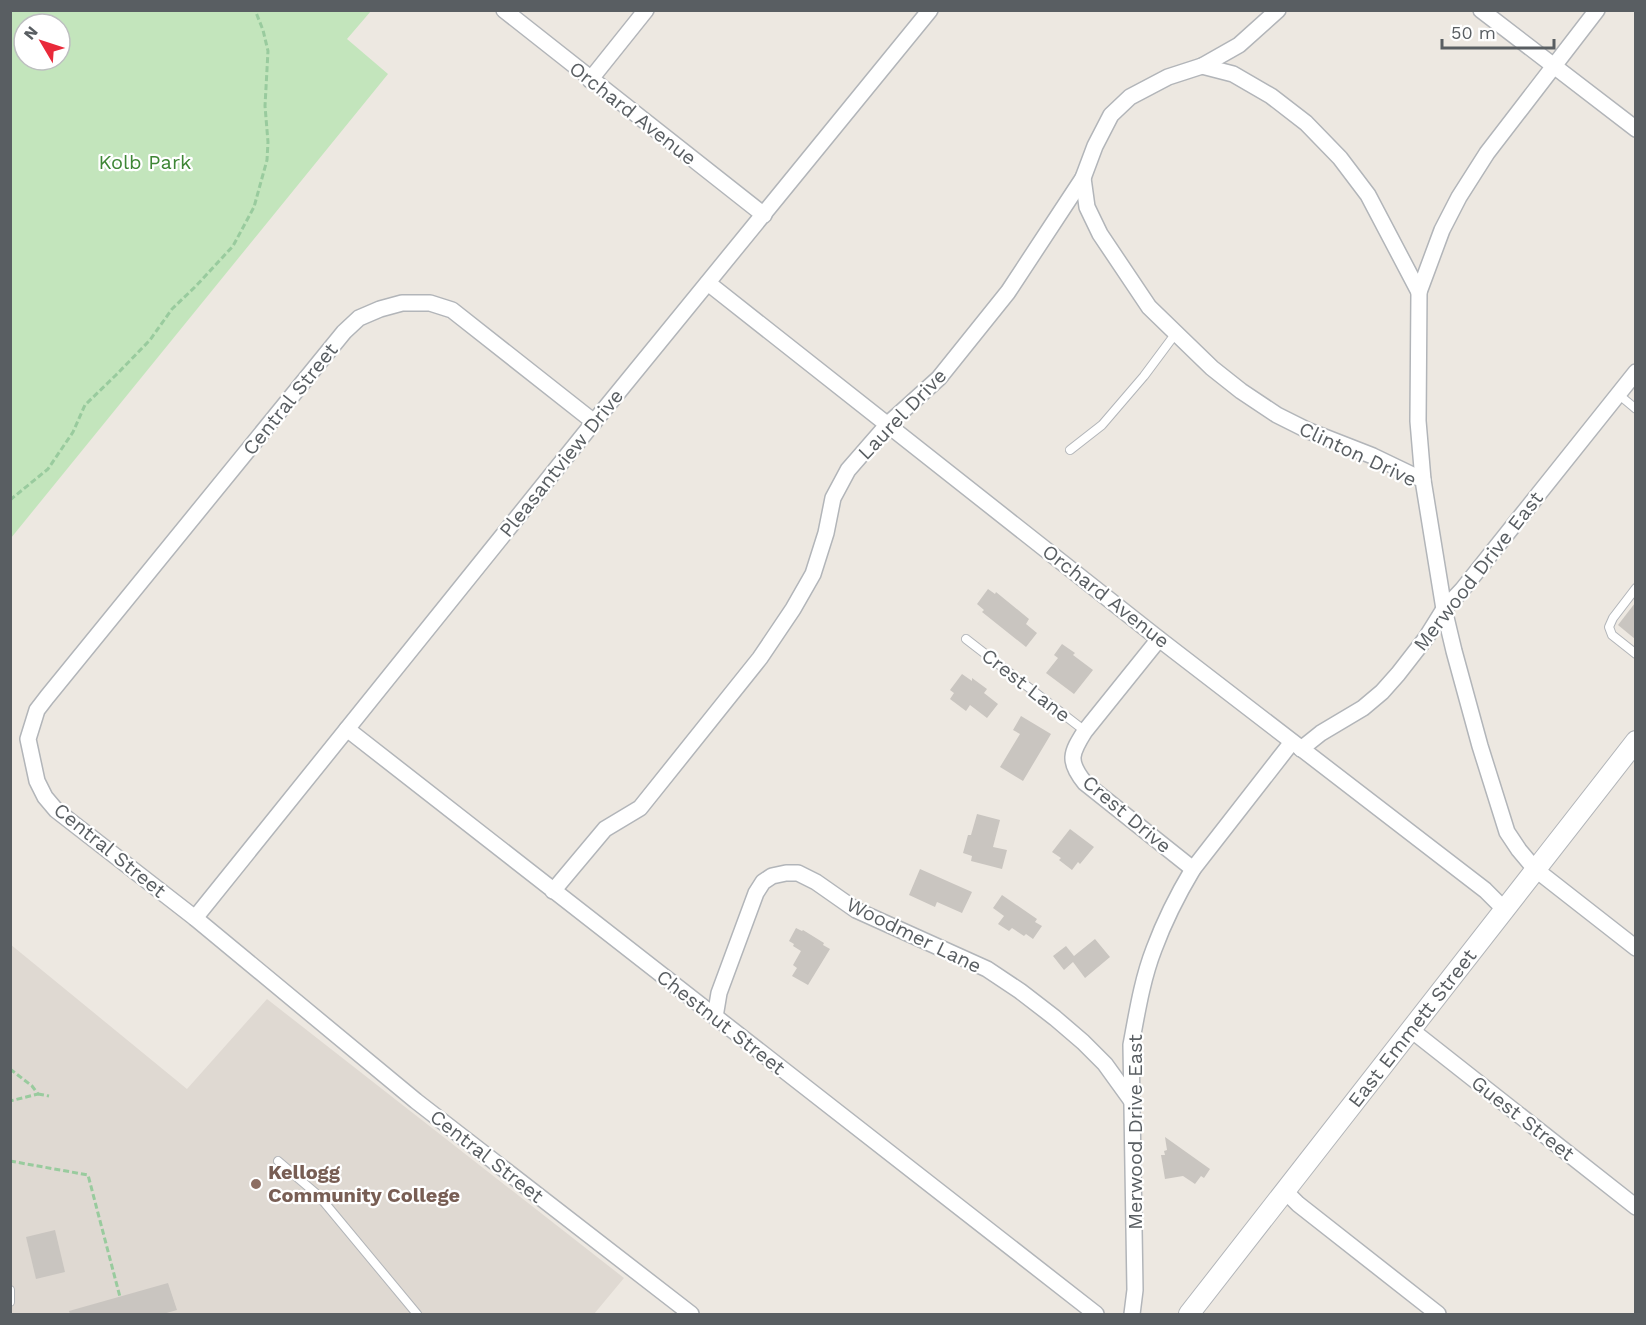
<svg xmlns="http://www.w3.org/2000/svg" width="1646" height="1325" viewBox="0 0 1646 1325" font-family="'Work Sans',sans-serif">
<rect width="100%" height="100%" fill="#ede8e1"/>
<path fill="#dfd9d2" d="M10,944L187,1089L267,999L624,1278L594,1314H11Z"/>
<path fill="#c3e5bc" fill-rule="evenodd" d="M11,10L371,11L347,39L388,74L11,538ZM24,24H60V60H24Z"/>
<g fill="#c9c5c0">
<path d="M988,589L995,594L996,592L1029,619L1026,624L1037,633L1026,647L982,612L984,610L977,604Z"/>
<path d="M1635,603V639L1618,625Z"/>
<path d="M1062,644L1075,653L1073,655L1093,670L1074,694L1046,673L1058,658L1054,655Z"/>
<path d="M962,674L972,681V678L987,689L984,693L998,704L987,718L970,705L966,711L950,699L954,693L950,690Z"/>
<path d="M1021,716L1051,734L1023,781L1000,767L1020,734L1013,730Z"/>
<path d="M977,814L1000,820L993,847L1007,850L1002,869L971,861L972,856L963,853L968,835H971Z"/>
<path d="M1070,829L1094,847L1080,864L1078,862L1072,870L1059,860L1061,858L1052,852Z"/>
<path d="M920,869L972,892L962,913L937,902L935,907L909,895Z"/>
<path d="M1002,895L1037,919L1035,922L1042,926L1033,939L1026,934L1024,936L1012,928L1009,931L998,924L1004,916L993,908Z"/>
<path d="M796,928L802,931L803,930L824,943L823,945L830,949L808,985L792,976L797,968L793,965L801,951L793,946L794,944L789,941Z"/>
<path d="M1095,939L1110,957L1085,978L1073,962L1064,970L1053,956L1066,946L1074,956Z"/>
<path d="M1165,1137L1210,1169L1204,1178L1201,1176L1195,1184L1183,1176L1165,1179L1161,1155H1165L1164,1151L1167,1150Z"/>
<path d="M55,1230L65,1272L36,1279L26,1237Z"/>
<path d="M168,1283L177,1310L163,1314H70L69,1311Z"/>
</g>
<g fill="none" stroke-linecap="round" stroke-linejoin="round">
<g stroke="#b2b5b9" stroke-width="10">
<g id="service">
<path d="M1618,394L1636,409"/>
<path d="M1070,450L1102,425L1144,376L1176,333"/>
<path d="M1636,588L1613,618L1609,627L1612,635L1636,654"/>
<path d="M966,639L1085,731"/>
<path d="M278,1161L319,1196L417,1314"/>
<path d="M10,1290V1302"/>
</g>
</g>
<g stroke="#b2b5b9" stroke-width="18">
<g id="minor">
<path d="M504,10L764,215"/>
<path d="M1481,10L1636,129"/>
<path d="M1202,66L1233,74L1271,96L1306,123L1340,158L1368,195L1419,292"/>
<path d="M590,80L646,10"/>
<path d="M1083,178L1087,207L1100,234L1149,307L1212,368L1241,391L1277,415L1309,431L1373,456L1423,480L1444,609L1454,651L1480,746L1507,832L1519,850L1535,869L1636,948"/>
<path d="M708,283L1159,639L1485,890L1504,909"/>
<path d="M594,422L452,310L430,303H402L380,309L359,318L344,332L47,697L37,710L28,739L37,781L45,797L56,810L195,918L416,1101L691,1314"/>
<path d="M1423,480L1418,421L1419,292L1442,230L1459,197L1487,153L1597,10"/>
<path d="M1159,639L1085,731C1071,753 1067,761 1085,783L1193,869"/>
<path d="M347,729L1096,1314"/>
<path d="M1301,749L1321,733L1363,708L1382,692L1398,674L1426,638L1444,609L1462,590L1636,372"/>
<path d="M553,891L605,829L640,808L760,658L793,609L813,574L826,533L833,498L848,470L888,424L939,378L1008,292L1083,178L1095,146L1111,115L1130,97L1168,77L1202,66L1239,45L1278,10"/>
<path d="M195,918L594,422L930,10"/>
<path d="M715,1017L719,993L756,893L763,882L772,876L786,873H798L816,882L856,910L987,969L1020,991L1055,1018L1083,1042L1105,1064L1131,1100"/>
<path d="M1410,1029L1636,1207"/>
<path d="M1285,1191L1298,1204L1438,1314"/>
<path d="M1132,1314L1135,1290L1131,1045C1137,1013 1142,980 1154,949C1164,922 1178,894 1193,869L1292,742"/>
</g>
</g>
<g stroke="#b2b5b9" stroke-width="22">
<path id="tertiary" d="M1189,1314L1636,741"/>
</g>
<g stroke="#99cb9e" stroke-width="3" stroke-dasharray="6 3" stroke-linecap="butt">
<path d="M10,500L48,469L73,432L85,405L116,375L150,340L172,309L196,286L233,246L254,207L267,160L268,142L265,106L268,51L263,30L255,10"/>
<path d="M10,1069L32,1086L38,1094L10,1101"/>
<path d="M38,1094L49,1096"/>
<path d="M10,1161L88,1175L120,1297"/>
</g>
<use href="#service" stroke="#fff" stroke-width="8"/>
<use href="#minor" stroke="#fff" stroke-width="15"/>
<use href="#tertiary" stroke="#fff" stroke-width="20"/>
</g>
<circle fill="#8d6e63" stroke="#fff" stroke-width="2" cx="256" cy="1184" r="6"/>
<g text-anchor="middle" stroke-width="4.5" stroke-linejoin="round" paint-order="stroke">
<g font-size="20" fill="#595e62" stroke="#fff">
<text transform="translate(633 113) rotate(38)" y="7">Orchard Avenue</text>
<text transform="translate(290 399) rotate(-51)" y="7">Central Street</text>
<text transform="translate(902 414) rotate(-46)" y="7">Laurel Drive</text>
<text transform="translate(1358 454) rotate(25)" y="7">Clinton Drive</text>
<text transform="translate(561 463) rotate(-51)" y="7">Pleasantview Drive</text>
<text transform="translate(1478 571) rotate(-52)" y="7">Merwood Drive East</text>
<text transform="translate(1106 596) rotate(38)" y="7">Orchard Avenue</text>
<text transform="translate(1026 685) rotate(38)" y="7">Crest Lane</text>
<text transform="translate(1127 814) rotate(40)" y="7">Crest Drive</text>
<text transform="translate(110 850) rotate(39)" y="7">Central Street</text>
<text transform="translate(914 935) rotate(26)" y="7">Woodmer Lane</text>
<text transform="translate(721 1022) rotate(38)" y="7">Chestnut Street</text>
<text transform="translate(1412 1028) rotate(-52)" y="7">East Emmett Street</text>
<text transform="translate(1523 1118) rotate(38)" y="7">Guest Street</text>
<text transform="translate(1135 1132) rotate(-90)" y="7">Merwood Drive East</text>
<text transform="translate(487 1156) rotate(38)" y="7">Central Street</text>
</g>
<g font-size="20" fill="#3e8635" stroke="#fff">
<text x="145" y="169">Kolb Park</text>
</g>
<g font-size="20" font-weight="bold" fill="#785e54" stroke="#fff" text-anchor="start">
<text x="268" y="1179">Kellogg<tspan x="268" dy="23">Community College</tspan></text>
</g>
</g>
<rect width="1646" height="1325" fill="none" stroke="#595e62" stroke-width="24"/>
<g transform="translate(42 42) rotate(309)"><circle r="28" fill="#ffffff" stroke="#bdbfc0" stroke-width="1.5"/>
<path d="M0-4.5L10 22L0 15L-10 22Z" fill="#e92a3a"/>
<text y="-9" font-size="16" font-weight="bold" text-anchor="middle" fill="#595e62">N</text>
</g>
<path d="M1442 39v9h112v-9" fill="none" stroke="#595e62" stroke-width="3"/>
<text x="1451" y="39" font-size="18" fill="#595e62" stroke="#ffffff" stroke-width="4.5" paint-order="stroke">50 m</text>
</svg>
